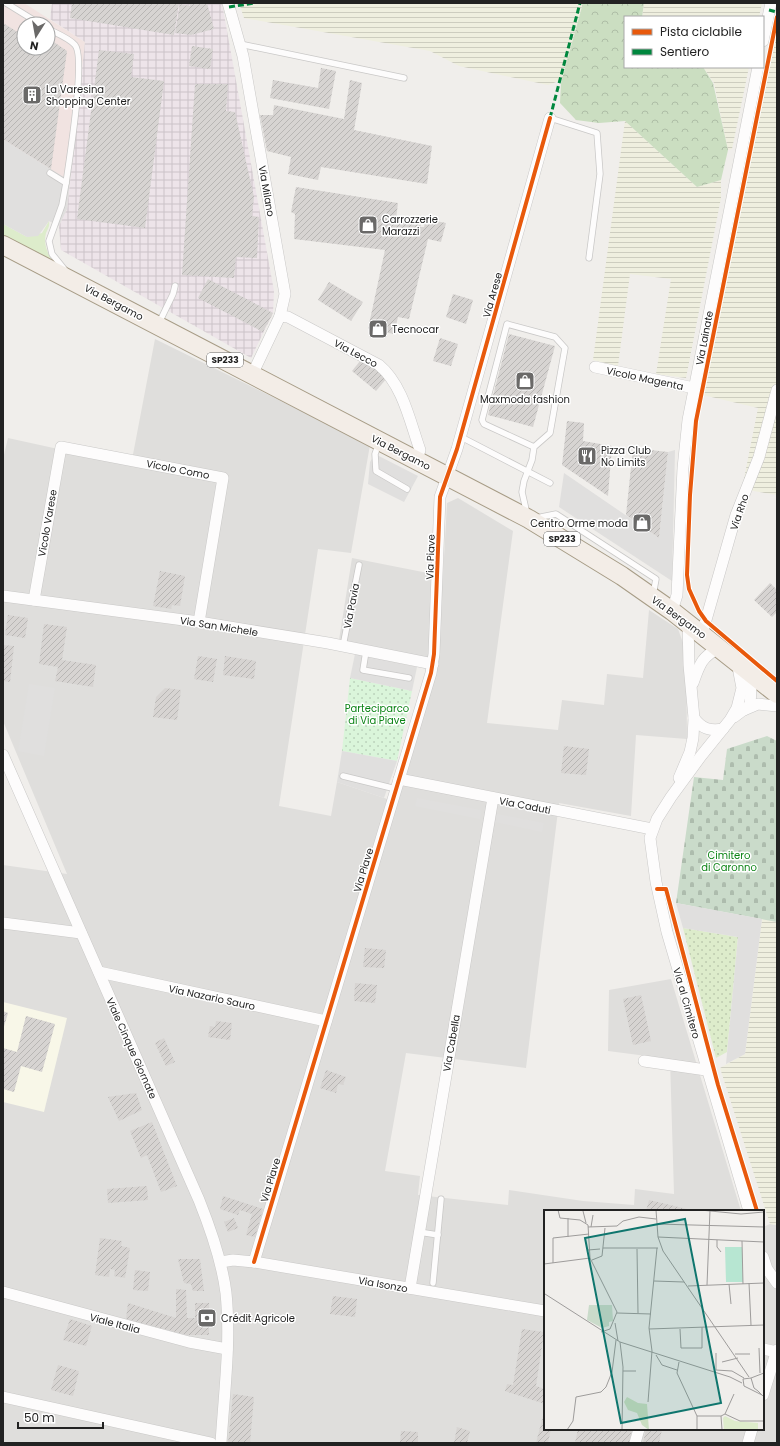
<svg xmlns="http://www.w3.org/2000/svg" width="780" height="1446" viewBox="0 0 780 1446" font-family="Poppins,sans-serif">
<defs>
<pattern id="industrial-grid" width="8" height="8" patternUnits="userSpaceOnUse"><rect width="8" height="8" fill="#ede4e9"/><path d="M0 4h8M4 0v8" fill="none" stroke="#cbc3c8"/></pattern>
<pattern id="farmland-rules" width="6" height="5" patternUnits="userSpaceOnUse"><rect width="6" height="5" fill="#efefdf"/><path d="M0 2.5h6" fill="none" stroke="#cdcdbf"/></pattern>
<pattern id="forest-crowns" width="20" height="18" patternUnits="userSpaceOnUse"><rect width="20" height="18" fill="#cbdec1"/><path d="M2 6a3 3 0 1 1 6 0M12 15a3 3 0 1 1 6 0" fill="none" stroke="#aebea6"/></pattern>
<pattern id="cemetery-stones" width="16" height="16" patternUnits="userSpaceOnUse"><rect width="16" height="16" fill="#cadbca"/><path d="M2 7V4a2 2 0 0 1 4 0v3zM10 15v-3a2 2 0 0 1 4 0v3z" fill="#adbcad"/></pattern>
<pattern id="park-dots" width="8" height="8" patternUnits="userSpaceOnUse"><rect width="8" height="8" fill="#daf5da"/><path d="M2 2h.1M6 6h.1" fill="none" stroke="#bbd2bb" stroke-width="1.8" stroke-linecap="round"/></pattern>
<pattern id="garden-dots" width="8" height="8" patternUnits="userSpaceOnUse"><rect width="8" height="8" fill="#ddeccb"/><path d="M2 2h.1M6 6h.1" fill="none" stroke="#bdcaae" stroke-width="1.8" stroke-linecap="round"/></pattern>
<pattern id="building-hatch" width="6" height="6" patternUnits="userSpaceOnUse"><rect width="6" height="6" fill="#d7d4d2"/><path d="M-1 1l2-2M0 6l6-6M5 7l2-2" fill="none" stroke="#b8b6b4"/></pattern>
</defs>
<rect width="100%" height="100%" fill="#f0eeeb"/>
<path fill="#dfdedc" d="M155,339L370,445L351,553L318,549L279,806L331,816L337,782L396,802L437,663L339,640L352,558L443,576L447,503L458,498L513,531L487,723L558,730L562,700L604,705L607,674L643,678L649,610L678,629L686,651L687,739L636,735L631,816L559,803L526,1068L406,1053L385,1171L420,1176L418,1195L508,1205L509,1190L583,1201L634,1205L635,1189L674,1194L670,1059L608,1051L609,990L671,979L741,1211H545V1429H763V1227L770,1224L777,1225V1443H3V865L67,874L3,721V459L8,438L131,465Z"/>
<path fill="#f1e3e1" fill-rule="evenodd" d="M3,3H24L85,42L67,209L59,226L49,221L3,224ZM24,24H48V48H24Z"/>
<path fill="url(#industrial-grid)" d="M52,3H222L274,291L273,313L251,358L61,250L59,226L67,209L85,42L50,19Z"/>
<path fill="#f8f7e8" d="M3,1002L67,1018L44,1112L3,1102Z"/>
<g fill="url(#farmland-rules)">
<path d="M239,3H583L562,80L548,85L459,66L430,51L244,18Z"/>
<path d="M644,3H762L759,17H642Z"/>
<path d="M777,31V495L742,489L758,408L703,395Z"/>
<path d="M703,67H749L732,149L728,150L714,83Z"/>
<path d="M625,121L697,187L721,180V198L686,378L656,374L671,279L630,274L618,366L593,360Z"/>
<path d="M762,919L777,922V1225L770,1224L720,1068L745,1054Z"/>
</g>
<path fill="#ddeccb" d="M49,221C50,226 48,229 46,233C43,245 48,254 54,264L3,238V224L27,237L42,233Z"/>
<path fill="url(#forest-crowns)" d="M583,3H644L642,17H625V67H703L713,83L728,150L721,180L697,187L625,121L599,123L576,120L560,103L561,83Z"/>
<path fill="url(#cemetery-stones)" d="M767,736L777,741V922L676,903L694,777L723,780L727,749Z"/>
<path fill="url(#park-dots)" d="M350,678L412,691L397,761L342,751Z"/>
<path fill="url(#garden-dots)" d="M683,928L738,937L727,1052L716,1058Z"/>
<g fill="#e0dfde">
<path d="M3,139L70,181L67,209L59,226L49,221L38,236L27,237L3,224Z"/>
<path d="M675,450L672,581L559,507L564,473L659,538L668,452Z"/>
<path d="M375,454L418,476L404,502L368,484L370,462Z"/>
<path d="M355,654L417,667L412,691L350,678Z"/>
<path d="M29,684L55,688L44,756L18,751Z"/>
<path d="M342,751L397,761L384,798L337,782Z"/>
<path d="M417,798L481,810L480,819L415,806Z"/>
<path d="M497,814L544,823L542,832L495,822Z"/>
<path d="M676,903L762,919L745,1054L726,1064L738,937L683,928Z"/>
</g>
<g fill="url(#building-hatch)">
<path d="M72,3H179L174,35L70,18Z"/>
<path d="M189,3H207L214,29L191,35L175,33L180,4L190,6Z"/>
<path d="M3,23L24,36V48H48V38L67,51L51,169L3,139Z"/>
<path d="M192,46L213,49L210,69L189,66Z"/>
<path d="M99,50L134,54L131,77L164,81L145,228L77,219Z"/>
<path d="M321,68L336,71L329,109L270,98L273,80L318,88Z"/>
<path d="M350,80L362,83L354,130L432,146L427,184L321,167L318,180L288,174L291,157L267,151L260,115H273L274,105L344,119Z"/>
<path d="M195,84H228L226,111L235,112L254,197L252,216L259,217L257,258L236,257L234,278L182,275Z"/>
<path d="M296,187L398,203L396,219L421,225L420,227H424L426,219L446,223L441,242L428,239L409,319L398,317L394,334L368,329L385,250L294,239L295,214L291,212Z"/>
<path d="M208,279L273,313L263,332L198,298Z"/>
<path d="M329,282L363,302L351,321L318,300Z"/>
<path d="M453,294L473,300L466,324L446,317Z"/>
<path d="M509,334L555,346L533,427L488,415Z"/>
<path d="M440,338L458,344L451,366L433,361Z"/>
<path d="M360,361L376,369L387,378L376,391L352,371Z"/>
<path d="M567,421L584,423L583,441L612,446L608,496L562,465Z"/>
<path d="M633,448L668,452L659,538L626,515Z"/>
<path d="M160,571L185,576L180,606L172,605L171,609L153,606Z"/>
<path d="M770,583L777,590V612L772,617L754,600Z"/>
<path d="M8,615L28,618L25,638L5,635Z"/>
<path d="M44,624L67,627L62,660L96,665L93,687L55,681L58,667L39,664Z"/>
<path d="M3,645L14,646L10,682L3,681Z"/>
<path d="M198,656L217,659L213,682L194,679Z"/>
<path d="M225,656L256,661L254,679L223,675Z"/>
<path d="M165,688L181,690L177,720L153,717L156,697Z"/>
<path d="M564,746L589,749L586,775L561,773Z"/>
<path d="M365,948L386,950L384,968L363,967Z"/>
<path d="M355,983L377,985L375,1003L354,1001Z"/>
<path d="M641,995L651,1041L633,1045L623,999Z"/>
<path d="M3,1011L8,1013L3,1030Z"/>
<path d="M26,1016L55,1024L42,1072L21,1066L14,1092L3,1089V1048L17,1052Z"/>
<path d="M216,1021L232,1023L230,1040L208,1037L210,1026L215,1027Z"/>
<path d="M164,1038L175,1062L166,1066L155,1043Z"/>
<path d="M326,1070L346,1077L343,1085L338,1084L336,1093L320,1088Z"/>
<path d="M136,1093L142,1110L119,1121L108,1097Z"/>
<path d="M152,1122L177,1186L161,1192L147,1155L141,1158L130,1131Z"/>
<path d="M147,1186L148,1200L108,1203L107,1189Z"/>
<path d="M223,1196L263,1209L255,1237L246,1235L252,1214L240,1210L238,1215L220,1209Z"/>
<path d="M649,1200L691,1210V1211H646Z"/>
<path d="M234,1218L238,1228L228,1232L224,1222Z"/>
<path d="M100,1238L122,1241L121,1246L130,1248L125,1278L114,1276L115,1270L110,1269L109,1277L95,1275Z"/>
<path d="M178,1259H200L204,1291H193L191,1284L184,1283Z"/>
<path d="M135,1270L150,1272L148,1291L133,1290Z"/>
<path d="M176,1289L186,1290L187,1318H195V1303H209V1335H187L126,1319L128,1303L176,1318Z"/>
<path d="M333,1296L357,1299L355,1317L330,1314Z"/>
<path d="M70,1319L92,1326L86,1346L63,1340Z"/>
<path d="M522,1329L544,1332L536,1386L545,1389V1404L505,1391L507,1384L513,1385Z"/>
<path d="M58,1365L79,1371L73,1396L51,1390Z"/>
<path d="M233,1394L254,1397L250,1443H228Z"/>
<path d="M544,1412L545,1429H551L548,1443H536Z"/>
<path d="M457,1427L470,1431L467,1443H454Z"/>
<path d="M578,1429H632L629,1443H575Z"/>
<path d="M646,1429H662L659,1443H643Z"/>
<path d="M401,1431L418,1432V1443H400Z"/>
</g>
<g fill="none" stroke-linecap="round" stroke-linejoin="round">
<g stroke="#c9c8c7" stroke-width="7">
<g id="service">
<path d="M6,3L40,24"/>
<path d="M48,29C56,33 69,38 75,45C86,58 69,162 66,183"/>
<path d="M240,44L404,78"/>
<path d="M550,118L597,133L600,174L589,258"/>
<path d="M50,173L66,183L62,205L49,241L52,254L65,270"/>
<path d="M159,323L173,294L175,286"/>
<path d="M461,437L550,483"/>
<path d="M379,443L375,454L376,471L407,489"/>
<path d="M527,514L522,492L524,481L532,460L534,447L550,433L565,348L555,337L507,324L482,420L484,424L534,447"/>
<path d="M536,518L556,514L656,579L653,595"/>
<path d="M343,646L359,565"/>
<path d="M366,651L363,670L409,678"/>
<path d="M343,776L396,789"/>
<path d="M419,1232L438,1235"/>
<path d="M433,1283L441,1199"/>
</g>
</g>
<g stroke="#c9c8c7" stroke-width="12">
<g id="minor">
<path d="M228,3L243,56L285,294L280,316L252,375"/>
<path d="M763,41L771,3"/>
<path d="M280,316L288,317L379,365C403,385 410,422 420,450L417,460"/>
<path d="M595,367L694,388"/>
<path d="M3,596L199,622L328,643L433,664"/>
<path d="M34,600L61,447L223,478L199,622"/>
<path d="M672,611L677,595L683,468L688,420L758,67"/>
<path d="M702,634L736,515L759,457L777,390"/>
<path d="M737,662L742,688L737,708L730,720L701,756L671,797L657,819L650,838L656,882L667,932L749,1211"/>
<path d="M693,683C700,663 702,657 720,647"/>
<path d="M744,710L758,704L777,706"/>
<path d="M734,717L750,705L752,673"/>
<path d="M694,718C702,729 710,731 723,729"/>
<path d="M3,755L199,1200C211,1230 222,1261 226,1293C231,1343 224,1394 221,1443"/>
<path d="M679,778L690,752L693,738L694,718L689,665L688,623"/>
<path d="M399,779L652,829"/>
<path d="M3,923L81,933"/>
<path d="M99,972L326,1021"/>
<path d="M644,1061L706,1070"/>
<path d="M763,1257L767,1269L777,1283"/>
<path d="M221,1262L233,1260L254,1262L545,1311"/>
<path d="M254,1262L431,673L434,654L440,497L457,449L550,118"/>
<path d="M410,1288L493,798"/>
<path d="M3,1292L189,1342L227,1349"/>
<path d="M763,1349L777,1352"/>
<path d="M763,1395L777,1350"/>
<path d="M3,1397L211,1443"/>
<path d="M635,1443L639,1429"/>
<path d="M748,1443L752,1429"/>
</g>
</g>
<g stroke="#a79c86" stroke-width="20">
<path id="primary" d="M3,245L529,519L622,576L672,611L777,694"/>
</g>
<use href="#service" stroke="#fdfcfc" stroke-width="5.5"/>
<use href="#minor" stroke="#fdfcfc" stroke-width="11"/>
<use href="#primary" stroke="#f3ede7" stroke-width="18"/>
<g stroke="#00873e" stroke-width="3" stroke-dasharray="6 3" stroke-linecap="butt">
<path d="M229,7L255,3"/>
<path d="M769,10L777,12"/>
<path d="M550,118L580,3"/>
</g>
<g stroke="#fff" stroke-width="6">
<g id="cycleway">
<path d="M777,17L696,421L690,495L687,575L689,589L699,611L706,621L777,681"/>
<path d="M657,889H666L718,1085L757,1211"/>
<path d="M254,1262L431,673L434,654L440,497L457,449L550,118"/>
</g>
</g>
<use href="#cycleway" stroke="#e8590c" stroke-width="4"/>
</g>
<defs>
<g id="building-square" transform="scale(1)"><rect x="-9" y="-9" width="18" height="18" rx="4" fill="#6a6968" stroke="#fff"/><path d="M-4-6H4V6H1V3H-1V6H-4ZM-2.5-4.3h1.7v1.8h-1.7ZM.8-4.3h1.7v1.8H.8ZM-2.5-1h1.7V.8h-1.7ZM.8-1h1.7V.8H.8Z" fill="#fff"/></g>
<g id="shop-square" transform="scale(1)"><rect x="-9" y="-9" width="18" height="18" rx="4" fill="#6a6968" stroke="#fff"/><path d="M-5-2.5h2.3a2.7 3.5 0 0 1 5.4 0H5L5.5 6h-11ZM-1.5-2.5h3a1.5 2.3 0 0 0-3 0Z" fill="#fff"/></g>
<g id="restaurant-square" transform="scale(1)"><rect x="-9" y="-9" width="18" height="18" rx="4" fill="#6a6968" stroke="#fff"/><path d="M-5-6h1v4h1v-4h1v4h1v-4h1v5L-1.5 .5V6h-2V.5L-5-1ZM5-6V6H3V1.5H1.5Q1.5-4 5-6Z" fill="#fff"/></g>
<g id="bank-square" transform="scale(1)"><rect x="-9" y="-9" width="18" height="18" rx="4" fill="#6a6968" stroke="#fff"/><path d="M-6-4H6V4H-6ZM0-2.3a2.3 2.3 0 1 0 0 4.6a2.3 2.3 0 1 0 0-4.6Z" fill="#fff"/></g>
</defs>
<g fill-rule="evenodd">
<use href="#building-square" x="32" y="95"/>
<use href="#shop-square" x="368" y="225"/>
<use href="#shop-square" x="378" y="329"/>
<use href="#shop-square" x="525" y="381"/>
<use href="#restaurant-square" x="587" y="456"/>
<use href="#shop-square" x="642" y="523"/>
<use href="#bank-square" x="207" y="1318"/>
</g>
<g text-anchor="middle" stroke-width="3" stroke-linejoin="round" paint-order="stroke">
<g fill="#fff" stroke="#646464" stroke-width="1">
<rect x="207" y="353" width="36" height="14" rx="3"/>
<rect x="544" y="532" width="36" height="14" rx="3"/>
</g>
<g font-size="9" font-weight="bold" fill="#222">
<text x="225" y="363">SP233</text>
<text x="562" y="542">SP233</text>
</g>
<g font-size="10" fill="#222" stroke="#fff" text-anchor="start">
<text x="46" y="93">La Varesina<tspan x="46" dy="12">Shopping Center</tspan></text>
<text x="382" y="223">Carrozzerie<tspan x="382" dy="12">Marazzi</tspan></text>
<text x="392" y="333">Tecnocar</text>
<text x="525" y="403" text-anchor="middle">Maxmoda fashion</text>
<text x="601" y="454">Pizza Club<tspan x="601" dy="12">No Limits</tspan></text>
<text x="628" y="527" text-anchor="end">Centro Orme moda</text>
<text x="221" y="1322">Crédit Agricole</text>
</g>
<g font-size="10" fill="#222" stroke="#fff">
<text transform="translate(267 191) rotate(80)" y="4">Via Milano</text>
<text transform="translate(492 295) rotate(-74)" y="4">Via Arese</text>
<text transform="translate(114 302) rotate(28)" y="4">Via Bergamo</text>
<text transform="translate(704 338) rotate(-79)" y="4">Via Lainate</text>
<text transform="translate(356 353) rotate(28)" y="4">Via Lecco</text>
<text transform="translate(645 378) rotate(12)" y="4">Vicolo Magenta</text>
<text transform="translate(401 452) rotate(27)" y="4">Via Bergamo</text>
<text transform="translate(178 469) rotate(11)" y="4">Vicolo Como</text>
<text transform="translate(739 512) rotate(-71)" y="4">Via Rho</text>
<text transform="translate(47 523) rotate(-80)" y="4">Vicolo Varese</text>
<text transform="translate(430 557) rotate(-88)" y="4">Via Piave</text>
<text transform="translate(351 606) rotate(-79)" y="4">Via Pavia</text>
<text transform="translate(679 617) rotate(36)" y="4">Via Bergamo</text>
<text transform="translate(219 626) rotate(9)" y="4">Via San Michele</text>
<text transform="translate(525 805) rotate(11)" y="4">Via Caduti</text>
<text transform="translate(363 870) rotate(-73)" y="4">Via Piave</text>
<text transform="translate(212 997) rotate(12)" y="4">Via Nazario Sauro</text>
<text transform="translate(687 1003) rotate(74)" y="4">Via al Cimitero</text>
<text transform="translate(451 1043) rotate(-80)" y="4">Via Cabella</text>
<text transform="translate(132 1048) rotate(66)" y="4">Viale Cinque Giornate</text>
<text transform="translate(270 1180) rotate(-73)" y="4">Via Piave</text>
<text transform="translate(383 1284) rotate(10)" y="4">Via Isonzo</text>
<text transform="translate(115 1323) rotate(15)" y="4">Viale Italia</text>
</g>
<g font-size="10" fill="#0c8416" stroke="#fff">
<text x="377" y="712">Parteciparco<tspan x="377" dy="12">di Via Piave</tspan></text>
<text x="729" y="859">Cimitero<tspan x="729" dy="12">di Caronno</tspan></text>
</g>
</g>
<g transform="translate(544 1210)">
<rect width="220" height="220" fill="#f0eeeb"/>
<path d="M181,206L191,211L214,213V220H180L179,208Z" fill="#ddeccb"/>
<path d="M83,187L94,193L103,194L105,220L98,215L93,203L84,200L80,192Z" fill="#cbdec1"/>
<path d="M45,95H68L69,111L65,112V116L58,118L43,110Z" fill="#cadbca"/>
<path d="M181,37H198L199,72H182Z" fill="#b7e6d2"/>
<path fill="none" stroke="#9e9c9b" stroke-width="1" d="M14,0L16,8L36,10L44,15L46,48L73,102L66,119L57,122M112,0L114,27L119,41L205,167M156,0L197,4L220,2M39,1L42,13M113,14L220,17M44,17L73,16L79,11L95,7L112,9M47,17L49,5M24,27V8M114,27L220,32M173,30V37L177,42M198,31L199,74M59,38H114M93,39L94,103M44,40L56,39M48,50L58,46L61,18M9,53V28L45,24M0,54L46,48M110,71L140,72M205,73L207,115M185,74L187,94M163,75L166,0M144,76L220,73M1,84L76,132L186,167L198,173M73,103L107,104M71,113L74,131M105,119L220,115M136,119L137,138H158V117M76,132L79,157L78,220M215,138L216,163M172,143V160L188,161L200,168M191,144H206M112,145L118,155L133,160M135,152L133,163L153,206V220M178,152L194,148M79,161H92M207,168L220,163M218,185L200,176L199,169L207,168L210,178L214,181L220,187M104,192L108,141L105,118L113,38M181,204L196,211H220M153,206H177M177,206L181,204L190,184M177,206L178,220M23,220L29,211L32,187L57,182L62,177L68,162L72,130"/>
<path fill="#0f766e" fill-opacity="0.15" stroke="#0f766e" stroke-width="2" d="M141,9L177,193L77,213L41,28Z"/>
<rect width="220" height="220" fill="none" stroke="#222" stroke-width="2"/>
</g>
<rect width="780" height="1446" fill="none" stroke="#222222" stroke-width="8"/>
<rect x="624" y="16" width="140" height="52" fill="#ffffff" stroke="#a7a7a7"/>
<rect x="632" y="29" width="20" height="6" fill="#e8590c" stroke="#a7a7a7"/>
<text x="660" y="36" font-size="12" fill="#222222">Pista ciclabile</text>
<rect x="632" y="49" width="20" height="6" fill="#00873e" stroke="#a7a7a7"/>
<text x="660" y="56" font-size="12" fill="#222222">Sentiero</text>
<g transform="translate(36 36) rotate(191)"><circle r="19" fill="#ffffff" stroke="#a7a7a7"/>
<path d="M0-3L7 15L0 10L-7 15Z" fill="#6a6968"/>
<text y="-6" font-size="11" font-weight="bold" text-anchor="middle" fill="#222222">N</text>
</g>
<path d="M18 1422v6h85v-6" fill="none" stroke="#222222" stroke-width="2"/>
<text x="24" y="1422" font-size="12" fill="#222222" stroke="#ffffff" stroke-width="3" paint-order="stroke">50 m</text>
</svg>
